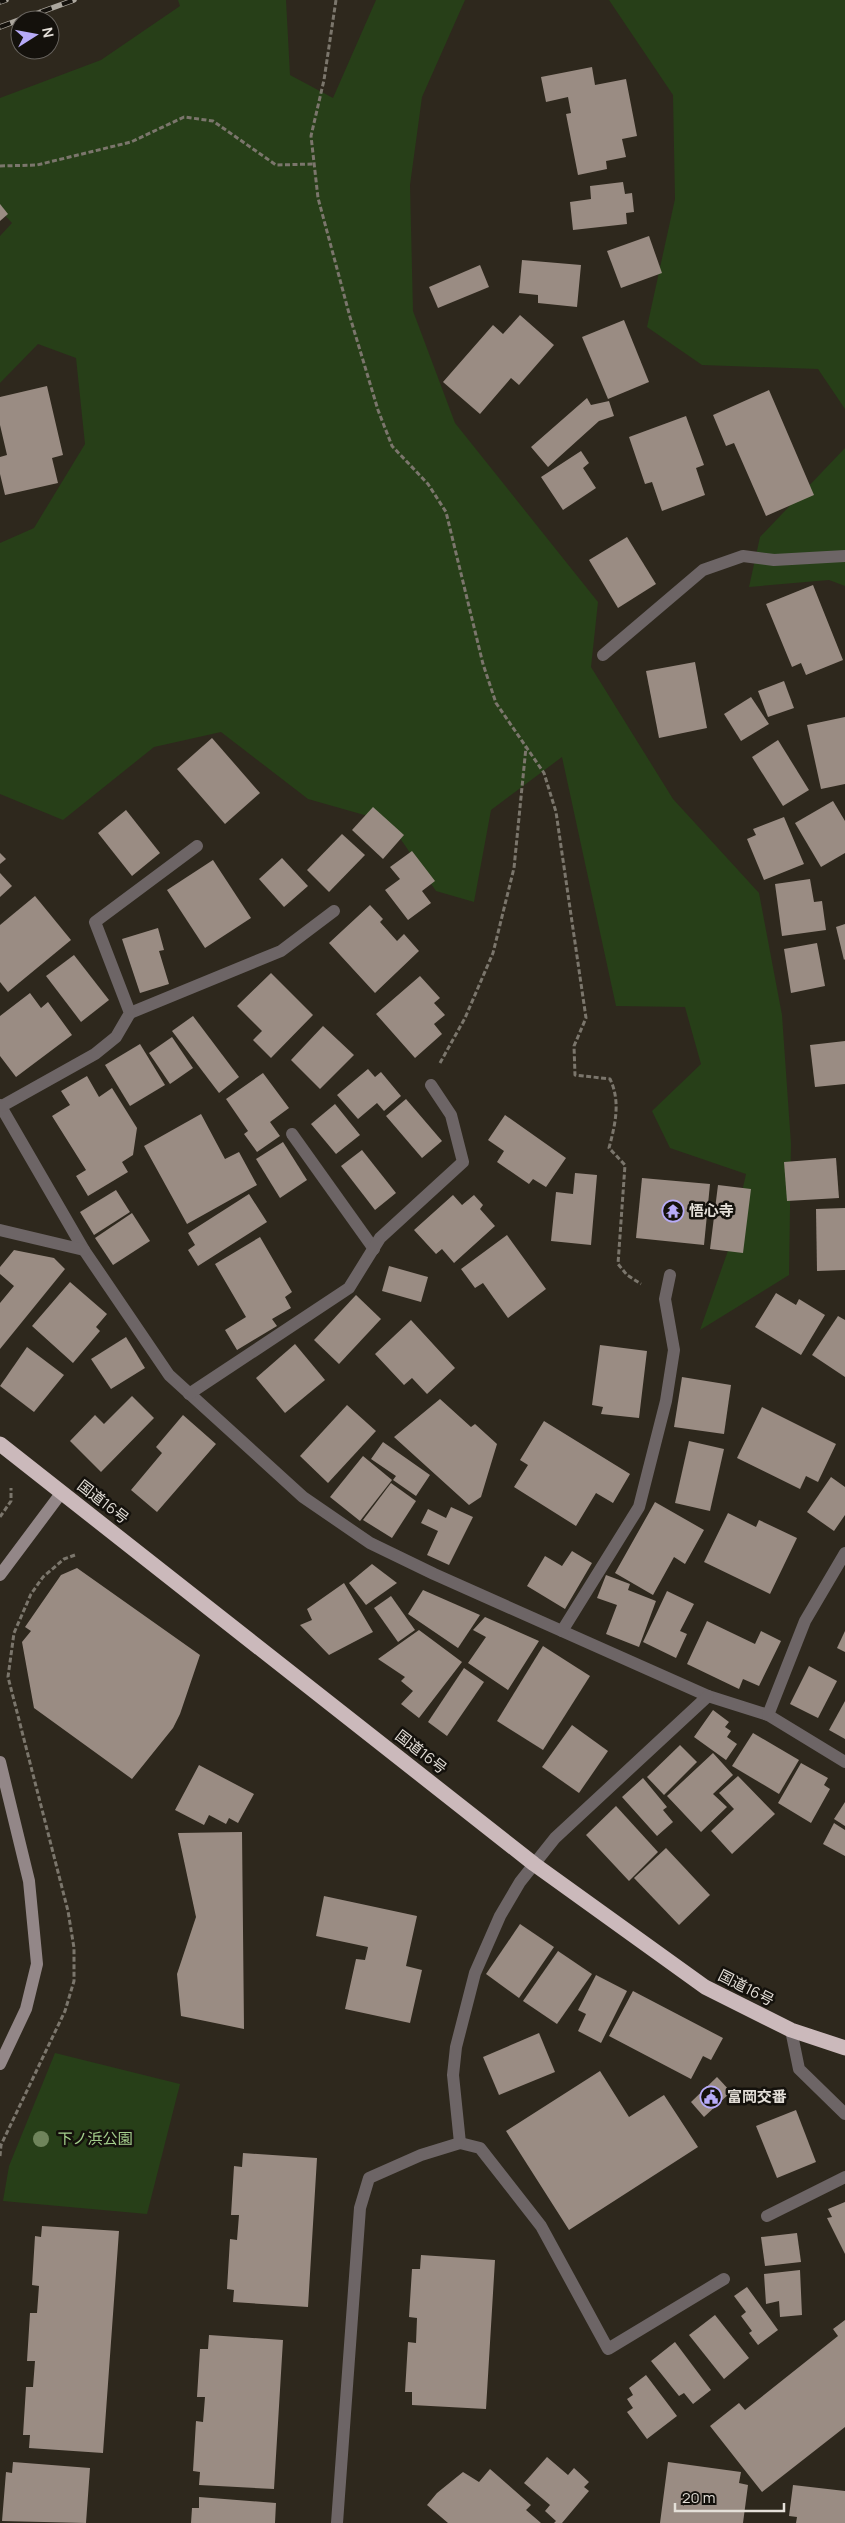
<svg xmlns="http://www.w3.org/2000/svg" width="845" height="2523" viewBox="0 0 845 2523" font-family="Manrope,'Noto Sans JP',sans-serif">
<rect width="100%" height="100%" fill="#2e281d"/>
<g fill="#273f18">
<path d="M178,0H286L290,75L333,98L376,0H465L422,97L410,185L413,311L455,423L598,602L591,667L673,799L759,893L782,1015L791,1144L789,1275L700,1330L730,1245L746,1174L670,1148L652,1111L701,1064L685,1007L616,1006L562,757L491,810L474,902L436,891L389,822L308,799L221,732L154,747L63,820L0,794V543L34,528L85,444L76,358L38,344L0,383V236L12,223L0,210V98L101,60L180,6Z"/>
<path d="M609,0H845V409L818,369L702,365L647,327L675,199L673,95Z"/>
<path d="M845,448V586L829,580L749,587L760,537Z"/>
<path d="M55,2053L180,2084L147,2214L3,2201L9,2166Z"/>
</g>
<g fill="#9a8c83">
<path d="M592,67L595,85L626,79L637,136L622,139L626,157L606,161L607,169L578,175L566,114L571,113L568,97L546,102L541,77Z"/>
<path d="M623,182L625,194L632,193L634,212L626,213L627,224L573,230L570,202L591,199L590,186Z"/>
<path d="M0,204L8,214L0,221Z"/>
<path d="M649,236L662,273L621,288L607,251Z"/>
<path d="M522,260L581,265L577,307L538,303V295L519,293Z"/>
<path d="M480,265L489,287L438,308L429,287Z"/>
<path d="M520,315L554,345L519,385L511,378L480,414L443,382L493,325L503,334Z"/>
<path d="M624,320L649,382L608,399L582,337Z"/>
<path d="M47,386L63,455L52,458L58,483L5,495L0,474V457L7,455L0,425V397Z"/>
<path d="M769,390L814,495L766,516L734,443L726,446L713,415Z"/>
<path d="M587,398L591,405L609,401L614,416L599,421L548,467L531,447Z"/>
<path d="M686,416L704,465L696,468L705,495L662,511L652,482L645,484L629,437Z"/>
<path d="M581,451L589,463L583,468L596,488L563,510L541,477Z"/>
<path d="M627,537L656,584L618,608L589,560Z"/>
<path d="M813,585L843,660L806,675L801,663L792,667L766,604Z"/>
<path d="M695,662L707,728L659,738L646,671Z"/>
<path d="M784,681L794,708L768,717L758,691Z"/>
<path d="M751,697L769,724L741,741L724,714Z"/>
<path d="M845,717V784L821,789L807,725Z"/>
<path d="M212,738L260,793L225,824L177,769Z"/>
<path d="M778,740L809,790L783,806L752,757Z"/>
<path d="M833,801L845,821V853L821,867L795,823Z"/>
<path d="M373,807L404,835L383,859L352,830Z"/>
<path d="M126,810L160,853L132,876L98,833Z"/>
<path d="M784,817L804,864L764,880L747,839L756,835L753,829Z"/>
<path d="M342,834L365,855L329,892L307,870Z"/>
<path d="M412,851L435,881L422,891L431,903L408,920L385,890L400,879L390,867Z"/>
<path d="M0,853L6,859L0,864Z"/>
<path d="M282,858L308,886L284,907L259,879Z"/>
<path d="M213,860L251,918L205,948L167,890Z"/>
<path d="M0,873L12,886L0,897Z"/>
<path d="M810,879L814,902L822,901L826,930L782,936L775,884Z"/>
<path d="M35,896L71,940L8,992L0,982V925Z"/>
<path d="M370,905L383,919L380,922L397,941L404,934L419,951L375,993L329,943Z"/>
<path d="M845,924V959L844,960L836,927Z"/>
<path d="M158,928L164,950L159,951L169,984L140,993L122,939Z"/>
<path d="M817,943L825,986L791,993L784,949Z"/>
<path d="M74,955L109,1000L81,1022L46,976Z"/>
<path d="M271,973L313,1015L271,1058L253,1040L262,1031L237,1006Z"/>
<path d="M420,976L440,998L434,1003L445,1015L434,1024L442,1034L415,1058L376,1014Z"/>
<path d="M30,993L41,1008L48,1002L72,1035L16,1077L0,1056V1016Z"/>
<path d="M193,1016L239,1077L219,1093L172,1031Z"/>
<path d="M323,1026L354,1055L320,1089L291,1060Z"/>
<path d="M172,1037L193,1068L170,1084L149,1053Z"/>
<path d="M845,1041V1084L815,1087L810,1045Z"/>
<path d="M140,1044L165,1085L130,1106L105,1065Z"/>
<path d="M368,1069L375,1077L381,1072L401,1096L384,1111L377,1103L358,1119L337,1095Z"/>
<path d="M263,1073L289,1108L270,1122L280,1136L257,1152L244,1134L248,1131L226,1099Z"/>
<path d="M87,1076L99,1097L112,1088L137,1128L133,1155L122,1162L128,1172L88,1196L76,1176L86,1170L52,1116L70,1105L61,1091Z"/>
<path d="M406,1099L442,1141L422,1158L386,1116Z"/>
<path d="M335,1104L360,1135L336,1154L311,1124Z"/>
<path d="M201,1114L225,1159L239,1152L257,1185L187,1224L144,1146Z"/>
<path d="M505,1115L566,1158L546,1187L533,1179L529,1184L497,1162L504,1151L488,1140Z"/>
<path d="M283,1142L307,1180L280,1198L256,1159Z"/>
<path d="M362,1150L396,1193L375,1210L341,1166Z"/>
<path d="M836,1158L839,1198L787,1201L784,1162Z"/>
<path d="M575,1173L597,1175L591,1245L551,1241L556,1192L573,1194Z"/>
<path d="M642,1178L710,1184L704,1245L636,1238Z"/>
<path d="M718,1185L751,1189L743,1253L710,1249Z"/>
<path d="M116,1190L130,1212L94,1235L80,1212Z"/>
<path d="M249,1194L267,1222L198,1266L188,1250L195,1245L188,1233Z"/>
<path d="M453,1195L462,1205L474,1195L483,1205L480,1209L495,1226L454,1263L442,1249L436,1254L414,1230Z"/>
<path d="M845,1208V1270L817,1271L816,1209Z"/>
<path d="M132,1213L150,1241L113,1265L95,1238Z"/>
<path d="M507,1235L546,1289L508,1318L483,1283L475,1288L461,1269Z"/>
<path d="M260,1237L292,1292L285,1297L291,1308L272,1319L277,1326L237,1350L225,1330L246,1317L215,1264Z"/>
<path d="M14,1250L54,1258L65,1269L0,1349V1303L14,1286L0,1274V1267Z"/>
<path d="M389,1266L428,1277L421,1302L382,1291Z"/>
<path d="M70,1282L107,1314L96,1327L100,1331L73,1363L32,1326Z"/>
<path d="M776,1293L796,1305L799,1299L825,1315L801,1355L755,1327Z"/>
<path d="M356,1295L381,1319L339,1364L314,1340Z"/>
<path d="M838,1316L845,1320V1377L812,1355Z"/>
<path d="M411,1320L455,1368L427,1394L412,1378L404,1385L375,1354Z"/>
<path d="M126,1337L145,1368L111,1389L91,1359Z"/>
<path d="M295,1344L325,1380L285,1413L256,1378Z"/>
<path d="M600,1345L647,1351L639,1418L601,1414L603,1407L592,1405Z"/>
<path d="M27,1347L64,1375L34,1412L0,1386Z"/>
<path d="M682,1377L731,1385L724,1434L674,1427Z"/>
<path d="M132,1396L154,1418L101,1472L70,1441L95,1415L104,1424Z"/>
<path d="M440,1399L471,1427L475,1424L497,1444L481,1497L469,1505L394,1437Z"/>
<path d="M347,1405L376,1431L328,1483L300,1456Z"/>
<path d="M762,1407L836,1444L818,1482L806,1476L800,1489L737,1458Z"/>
<path d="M183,1415L216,1444L157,1512L131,1490L162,1453L156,1447Z"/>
<path d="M544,1421L630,1474L613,1503L596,1493L576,1526L514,1487L528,1465L520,1460Z"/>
<path d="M689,1441L724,1449L710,1511L675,1503Z"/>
<path d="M383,1442L430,1475L416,1496L393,1480L396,1476L371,1459Z"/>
<path d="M363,1456L392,1480L360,1521L330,1497Z"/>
<path d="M831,1477L845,1487V1515L834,1531L807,1512Z"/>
<path d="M391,1483L416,1501L392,1538L363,1520Z"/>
<path d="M655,1502L704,1530L685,1564L674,1557L653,1595L615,1573Z"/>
<path d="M451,1507L473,1517L449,1565L427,1555L438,1531L421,1523L428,1509L446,1518Z"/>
<path d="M728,1513L756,1527L759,1520L797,1538L770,1594L704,1562Z"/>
<path d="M572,1551L592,1563L565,1609L527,1586L545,1556L562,1566Z"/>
<path d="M372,1564L397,1583L366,1605L349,1583Z"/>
<path d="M77,1568L200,1655L180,1714L173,1728L132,1779L34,1708L22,1642L31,1631L25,1627L61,1575Z"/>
<path d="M606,1575L630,1584L628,1590L656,1601L639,1647L606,1634L617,1605L597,1598Z"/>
<path d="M344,1583L373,1632L329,1655L300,1625L312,1620L307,1609Z"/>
<path d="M423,1590L480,1615L458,1648L408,1614Z"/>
<path d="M667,1591L694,1604L680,1631L687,1634L676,1658L643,1642Z"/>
<path d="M391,1596L415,1630L398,1642L374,1608Z"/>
<path d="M485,1617L539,1641L508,1690L468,1663L486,1637L473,1630Z"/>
<path d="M707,1621L755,1644L761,1631L781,1641L759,1686L743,1679L739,1689L687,1664Z"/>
<path d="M419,1630L462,1662L419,1718L401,1704L413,1691L401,1681L405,1677L378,1659Z"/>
<path d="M845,1631V1652L837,1648Z"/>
<path d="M543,1646L590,1676L543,1750L497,1721Z"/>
<path d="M809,1666L837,1681L818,1718L790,1704Z"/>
<path d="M464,1668L484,1682L447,1736L428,1722Z"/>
<path d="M845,1701V1739L829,1730Z"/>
<path d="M713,1710L729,1722L725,1727L731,1731L727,1737L737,1744L726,1760L694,1737Z"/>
<path d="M572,1725L608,1751L579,1793L542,1767Z"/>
<path d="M753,1733L799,1760L779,1794L732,1766Z"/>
<path d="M680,1745L697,1762L664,1795L647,1777Z"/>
<path d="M713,1753L733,1775L713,1794L727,1807L701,1832L667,1796Z"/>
<path d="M801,1763L828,1778L824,1785L830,1789L811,1823L778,1803Z"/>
<path d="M199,1765L254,1794L238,1823L229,1818L226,1824L209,1815L204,1825L175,1810Z"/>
<path d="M738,1776L775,1814L732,1854L711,1831L734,1809L719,1793Z"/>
<path d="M643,1778L667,1807L663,1810L673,1822L657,1836L622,1797Z"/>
<path d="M845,1802V1826L834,1819Z"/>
<path d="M616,1806L658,1852L629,1881L586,1835Z"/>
<path d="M834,1823L845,1830V1856L823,1844Z"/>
<path d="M242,1832L244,2029L181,2016L177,1974L196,1917L178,1833Z"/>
<path d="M666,1848L710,1895L679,1925L634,1878Z"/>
<path d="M324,1896L417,1916L406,1966L422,1970L410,2023L345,2009L356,1959L365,1960L368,1947L316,1936Z"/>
<path d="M520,1924L554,1947L519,1998L486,1974Z"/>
<path d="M558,1951L592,1974L557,2024L523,2001Z"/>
<path d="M596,1975L627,1991L601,2043L578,2031L586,2014L578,2010Z"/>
<path d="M633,1991L723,2038L711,2060L703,2056L691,2079L609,2036Z"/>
<path d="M539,2033L555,2072L499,2095L483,2057Z"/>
<path d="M600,2071L629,2117L664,2095L698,2147L569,2230L506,2131Z"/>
<path d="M717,2077L731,2092L704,2117L691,2102Z"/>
<path d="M796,2110L816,2162L777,2178L756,2126Z"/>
<path d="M243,2153L317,2158L308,2307L233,2302L234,2290L227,2289L230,2239L237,2240L239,2215H231L234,2166L242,2167Z"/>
<path d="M845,2202V2254L827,2218L832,2217L828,2209Z"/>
<path d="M42,2226L119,2231L103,2453L29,2448L30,2435H23L26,2387H33L35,2361H27L30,2313H37L39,2286L32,2285L35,2236L41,2237Z"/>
<path d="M797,2233L801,2262L765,2266L761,2237Z"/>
<path d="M421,2255L495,2260L486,2409L412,2405V2392H405L408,2342L416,2343L417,2318L409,2317L412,2269H420Z"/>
<path d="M800,2270L802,2315L780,2317L779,2301L766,2304L764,2274Z"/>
<path d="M747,2287L778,2330L758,2345L749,2333L752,2331L741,2316L746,2312L734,2296Z"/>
<path d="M715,2315L749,2358L724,2379L689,2335Z"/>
<path d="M845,2320V2427L762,2492L710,2426L739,2403L745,2410L838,2336L833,2329Z"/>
<path d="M209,2335L283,2340L274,2489L199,2485L200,2472L193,2471L196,2421L203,2422L205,2397H197L200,2349H208Z"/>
<path d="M675,2342L711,2390L693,2404L684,2393L679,2396L651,2361Z"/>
<path d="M646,2375L677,2416L647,2439L627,2412L633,2408L627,2399L633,2395L629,2388Z"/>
<path d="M547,2457L568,2475L574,2468L589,2482L584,2487L589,2491L562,2523H554L556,2521L545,2511L550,2505L524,2483Z"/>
<path d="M13,2462L90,2468L86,2523L2,2521L6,2472L12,2473Z"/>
<path d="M668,2462L741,2472L739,2483L748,2485L743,2523H660Z"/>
<path d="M490,2469L531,2505L526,2510L541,2523H448L427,2505L437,2493L463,2472L479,2482Z"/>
<path d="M793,2485L845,2491V2523H796L797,2517L789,2516Z"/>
<path d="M199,2497L276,2503L275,2523H191L192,2508H199Z"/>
</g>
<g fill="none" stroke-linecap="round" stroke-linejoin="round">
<g stroke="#7b766c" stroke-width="3" stroke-dasharray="5 2.5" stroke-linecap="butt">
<path d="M336,0L324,80L311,136L318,198L350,317L378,410L392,446L428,484L446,512L483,664L496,703L544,773L556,812L586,1018L574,1046L575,1075L610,1079C621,1102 615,1125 609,1148L625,1165L618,1264L627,1275L641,1284"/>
<path d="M0,166L37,165L131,142L184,117L213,121L276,165L314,164"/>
<path d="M440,1063L465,1018L493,953L514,868L526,747"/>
<path d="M0,1517L11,1501V1488"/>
<path d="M0,2156L1,2145L65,2011L74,1981V1948L68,1911L8,1677L14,1633L31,1594L43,1577L64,1559L75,1555"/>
</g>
<path stroke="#6d6566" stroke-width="12" d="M767,2216L845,2177"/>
<g stroke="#6d6566" stroke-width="12">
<path d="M603,655L703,570L743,556L774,560L845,556"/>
<path d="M130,1013L281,951L334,911"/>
<path d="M0,1105L84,1250L169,1375L303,1497L370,1543L434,1574L708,1696L768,1715L845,1762"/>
<path d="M2,1106L95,1054L116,1037L130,1013L95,922L197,846"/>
<path d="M292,1134L374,1249"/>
<path d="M0,1230L84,1250"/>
<path d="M189,1394L349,1288L380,1238L463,1162L451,1115L431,1085"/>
<path d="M562,1631L639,1507L666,1401L674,1350L665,1299L670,1275"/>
<path d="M768,1715L805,1621L845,1553"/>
<path d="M791,2030L799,2069L845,2114"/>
<path d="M460,2143L480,2148L541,2226L608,2349L724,2279"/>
<path d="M337,2523L360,2208L369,2178L421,2155L460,2143L453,2075L456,2047L475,1973L500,1916L520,1882L555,1838L708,1696"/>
</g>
<g stroke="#938788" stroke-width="12">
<path d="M0,1575L62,1492"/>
<path d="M0,1762L29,1881L37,1964L26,2009L0,2064"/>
</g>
<path stroke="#cbb9bb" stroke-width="15" d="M0,1444L534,1864L705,1987L791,2030L845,2048"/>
<g stroke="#aca79e" stroke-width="5.5">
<g id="rail">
<path d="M0,2L6,0"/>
<path d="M0,27L74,0"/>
</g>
</g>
<use href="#rail" stroke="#14110c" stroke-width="4" stroke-dasharray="11" stroke-linecap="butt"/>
</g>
<circle fill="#6f845b" cx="41" cy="2139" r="8"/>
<defs>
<g id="temple-ring" transform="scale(1.125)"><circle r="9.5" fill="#14110c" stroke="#b7abf8" stroke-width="1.5"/><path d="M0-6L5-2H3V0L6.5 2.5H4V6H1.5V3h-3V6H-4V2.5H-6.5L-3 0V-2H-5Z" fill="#b7abf8"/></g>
<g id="civic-ring" transform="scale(1.125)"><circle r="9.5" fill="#14110c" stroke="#b7abf8" stroke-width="1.5"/><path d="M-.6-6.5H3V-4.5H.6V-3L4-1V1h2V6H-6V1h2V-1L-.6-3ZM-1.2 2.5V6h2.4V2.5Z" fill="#b7abf8"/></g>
</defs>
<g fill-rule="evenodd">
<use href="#temple-ring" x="673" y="1211"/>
<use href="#civic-ring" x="711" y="2097"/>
</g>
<g text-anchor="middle" stroke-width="5" stroke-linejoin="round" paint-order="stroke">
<g font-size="15" font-weight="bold" fill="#e4dfd8" stroke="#14110c" text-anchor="start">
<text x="689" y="1216">悟心寺</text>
<text x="727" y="2102">富岡交番</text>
</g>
<g font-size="15" fill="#e4dfd8" stroke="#14110c">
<text transform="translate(103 1502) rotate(38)" y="5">国道16号</text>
<text transform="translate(421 1752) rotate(38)" y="5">国道16号</text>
<text transform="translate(746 1988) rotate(27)" y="5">国道16号</text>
</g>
<g font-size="15" fill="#a5cf8d" stroke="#14110c">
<text x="95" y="2144">下ノ浜公園</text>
</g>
</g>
<g transform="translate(35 35) rotate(79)"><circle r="24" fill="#14110c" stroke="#67635e"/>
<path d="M0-4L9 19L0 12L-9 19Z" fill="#b7abf8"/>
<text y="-8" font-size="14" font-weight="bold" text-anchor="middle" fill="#e4dfd8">N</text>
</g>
<path d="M675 2503v8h109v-8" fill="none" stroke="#e4dfd8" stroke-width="2.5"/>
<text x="682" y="2503" font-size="15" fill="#e4dfd8" stroke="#14110c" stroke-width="4" paint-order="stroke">20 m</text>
</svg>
